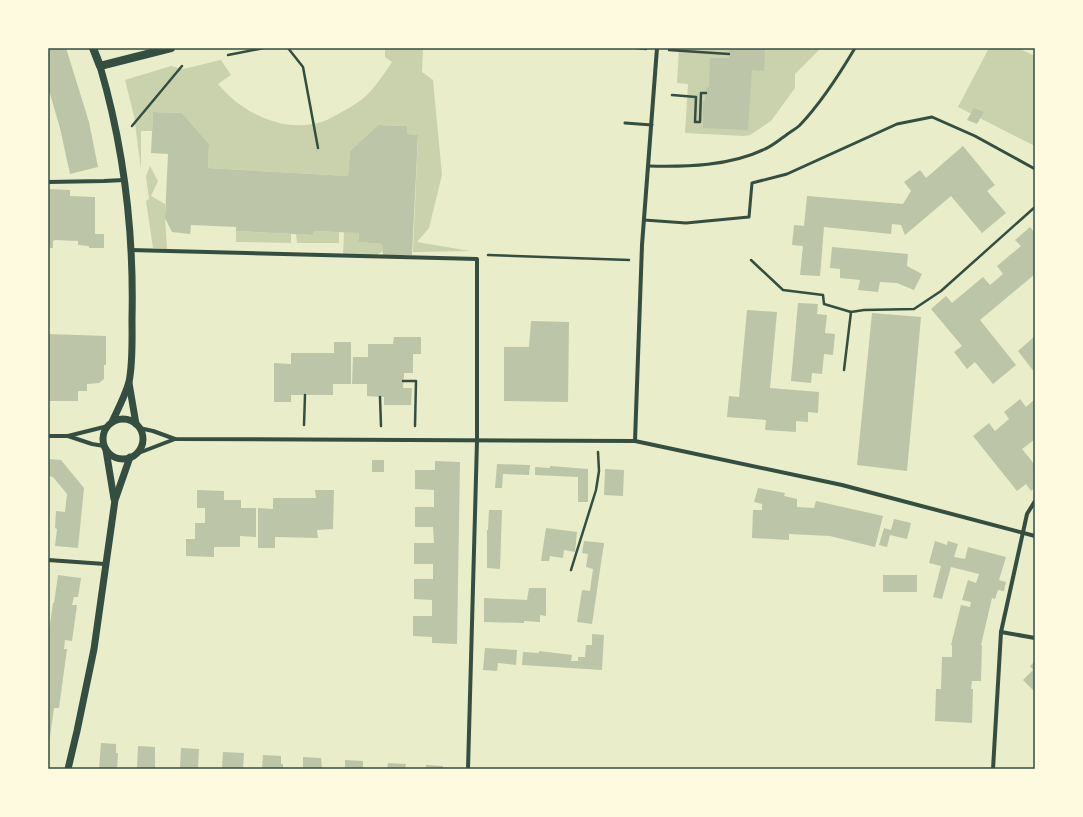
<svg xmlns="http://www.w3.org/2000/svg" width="1083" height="817" viewBox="0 0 1083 817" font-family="'Alegreya Sans',sans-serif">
<rect width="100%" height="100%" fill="#e9edc9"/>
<g fill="#cad2ad">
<path d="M385,48H423L422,72L433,80L442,175L429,228L417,242L470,251L413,252L418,135L407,134V126L378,125L350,151L348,176L208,168L209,144L182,113L153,112L152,131H141V169L134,116L125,80L171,66L183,69L221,60L231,75L218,84C243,114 287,136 327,120C331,118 336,115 340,113C349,108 358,103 366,96C376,86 384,74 392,62L385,57Z"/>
<path d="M679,48H821L795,74V88L771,121L750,135L744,136L685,133L688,84L677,83Z"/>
<path d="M989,48H1018L1035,56V146L958,107Z"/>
<path d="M150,166L158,181L151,196L165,204V218L167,249L153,248L146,201L149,199L146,176Z"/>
<path d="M236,231L291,234V243L236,242Z"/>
<path d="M314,231L339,232V243H297L296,234L313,235Z"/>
<path d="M344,232L359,233L358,242L382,244L383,251L375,256H343Z"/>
</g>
<g fill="#bcc5a7">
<path d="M48,48H66L89,122L98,167L70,174L60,128L48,87Z"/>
<path d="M729,48H765L764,71L752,70L748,130L703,128V101H705L706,87L709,88L710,58H729Z"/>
<path d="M974,108L984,112L977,124L967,120Z"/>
<path d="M153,112L182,113L209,144L208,168L348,176L350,151L378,125L407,126V134L418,135L412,255H383L382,244L358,242L359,233L314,231L313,235L236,231V227L191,225L190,234L172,232L165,218L168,154L151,153Z"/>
<path d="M963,146L995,185L987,191L1006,213L982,233L951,196L905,235L901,225L892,224L891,234L824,227L820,276L800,275L803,246L792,245L794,225L804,226L807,196L903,204L911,191L904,182L920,170L926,178Z"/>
<path d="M48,189L70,190V196L95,197V234H104V248H89V246L78,245V241L55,240L53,241V248H48Z"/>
<path d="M1030,227L1035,233V274L980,320L1016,365L993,384L975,362L967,369L954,352L962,346L931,309L946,296L952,303L983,277L990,285L1003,274L997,266L1021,246L1015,240Z"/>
<path d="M832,247L908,254L907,266L922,274L914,290L897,283L880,282L878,292L858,290L860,280L840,278V269L830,268Z"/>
<path d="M798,303L818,304L817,314L827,315L825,333L835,334L833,355L824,354L822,374L812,373L811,383L791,381Z"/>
<path d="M747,310L777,312L770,388L819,392L818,413L808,412V422L796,421V432L765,430L766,420L727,417L729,396L739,397Z"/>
<path d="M872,313L921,317L907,471L857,465Z"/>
<path d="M531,321L569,322L568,402L504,401V347H529Z"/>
<path d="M48,334L106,336V365H104V379L99,383L87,384V391H78V401H48Z"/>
<path d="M1035,336V373L1018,351Z"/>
<path d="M394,337H421V354H413V373H404L403,388H412L411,405H384V397L367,396V384H352L353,357H368V344H393Z"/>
<path d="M334,342H351V384H333V395H291V402H274V363L291,364V353H334Z"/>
<path d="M1020,399L1026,407L1035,399V439L1022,449L1035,465V476L1033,478L1035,480V488L1031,491L1026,484L1017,491L973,436L989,423L995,431L1009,419L1004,412Z"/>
<path d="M48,459L61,460L84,488L78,548L55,546L57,529L55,528L56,511L65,512L67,494L53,477L48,476Z"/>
<rect x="372" y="460" width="12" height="12"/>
<path d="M435,461L460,462L457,644L432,643V637L413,636V616H432V600L414,599V579H433V564H414V543H434L433,527H415V507H434V490L415,489V470H435Z"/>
<path d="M497,464L530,465L529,475L503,474L502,488H495Z"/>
<path d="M550,466L588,469V502H578V477L535,475V467L550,468Z"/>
<path d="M605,469L624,470L623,496L604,495Z"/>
<path d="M758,488L785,493L784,496L797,499V507L814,508L816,501L883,516L875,547L830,536L789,534V540L752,538L753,510H762V504L754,502Z"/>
<path d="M197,490L224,491V500H241V508H256V537L240,536V547H214V557L186,556V539H195V523H205V508H197Z"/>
<path d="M315,490H334L333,529L317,530L318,538L275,537V548H258V508L273,509V498H316Z"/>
<path d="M489,510H502L500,569L487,568V530H488Z"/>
<path d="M894,519L911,523L907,539L890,535L887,547L879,545L884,528L891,530Z"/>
<path d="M546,528L577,532L575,552L564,550L563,558L550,556L549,561H541Z"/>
<path d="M584,541L604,543L592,624L577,622L582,590L590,591L593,569L586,567L588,554L582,553Z"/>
<path d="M935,541L947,545L948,541L958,544L954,557L965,559L968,547L1006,557L999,580L1006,582L1004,591L998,590L995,599L992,598L981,645H982L981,681H972L971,689H973L972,723L935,721L936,689H941L942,657H952V645H951L961,605L970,607L971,602L962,600L968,580L976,583L979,574L951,567L942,599L933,597L941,566L929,563Z"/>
<path d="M58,575L81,578L78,597H74L72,605H77L72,641L65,640L64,649H67L59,708H54L49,744L48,638L53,603H54Z"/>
<rect x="883" y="575" width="34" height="17"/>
<path d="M529,588H546V616L540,615V622L524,621V623L484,622V598L527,600Z"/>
<path d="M592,634L604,635L602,670L522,665L523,652L539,653V651L572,655L571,661H578V657H585L586,645H592Z"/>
<path d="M485,648L517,650L516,665L498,663L497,671L483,670Z"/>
<path d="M1035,661V692L1023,680L1033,670L1030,666Z"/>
<path d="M101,743L116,744V753H118L117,769H99Z"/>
<path d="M138,746L155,747V769H137Z"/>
<path d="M181,748L199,749L198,769H180Z"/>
<path d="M223,752L244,753L243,769H222Z"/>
<path d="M263,755L281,756V764H283V769H262Z"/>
<path d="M303,757L321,758L322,769H303Z"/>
<path d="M345,760L363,761V769H345Z"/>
<path d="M388,763L406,764L405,769H387Z"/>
<path d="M426,765L443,766V769H426Z"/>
</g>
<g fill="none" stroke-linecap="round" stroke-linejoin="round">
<g stroke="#344e41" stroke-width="2.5">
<path d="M288,48L303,67L318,148"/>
<path d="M636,48L646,49"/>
<path d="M669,50L729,54"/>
<path d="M228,55L264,48"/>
<path d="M672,95L696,97L695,122H700L701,93H706"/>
<path d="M132,126L182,66"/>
<path d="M488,255L629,260"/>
<path d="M751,260L783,290L823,295L824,304L851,312L844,370"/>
<path d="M851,312L864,310L914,309L941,291L1035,207"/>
<path d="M403,381H416L415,426"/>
<path d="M380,397L381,426"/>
<path d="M304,425L305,395"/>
<path d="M571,570L596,490L599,471L598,452"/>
</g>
<g stroke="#344e41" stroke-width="3">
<path d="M625,123L652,125"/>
<path d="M648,166C687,167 730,166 765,149C772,146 779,140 785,136C790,132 796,129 800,125C822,102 839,75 855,48"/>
<path d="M644,220L686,223L749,217L752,183L787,174L897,124L932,117L975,136L1035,169"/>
</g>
<g stroke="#344e41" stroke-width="4">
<path d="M48,182L104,181L124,180"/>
<path d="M130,250L477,259V441L468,769"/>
<path d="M139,428L153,431L175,439L635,441L842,485L1035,536"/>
<path d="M48,436H68L108,426"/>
<path d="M68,436L92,444L104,446"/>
<path d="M635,441L642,245L657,48"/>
<path d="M136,454L175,439"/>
<path d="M1035,501L1027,514L1001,632L1035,638"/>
<path d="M48,560L105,564"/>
<path d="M993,769L1001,632"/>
</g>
<g stroke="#344e41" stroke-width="7">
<path d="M100,66C124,148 134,234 132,319C132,339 133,362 129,382C125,396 118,409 112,422"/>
<path d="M129,383L136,424"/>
<circle cx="123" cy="439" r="20"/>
<path d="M106,450L114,499"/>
<path d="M68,769L77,731L94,649L115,500L130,457"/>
</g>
<path stroke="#344e41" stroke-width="8" d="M93,48L100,66L171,48"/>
</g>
<rect width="1083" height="817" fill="none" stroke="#fefae0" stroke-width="98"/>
<rect x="49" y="49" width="985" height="719" fill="none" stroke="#344e41" stroke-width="1.5"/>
</svg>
